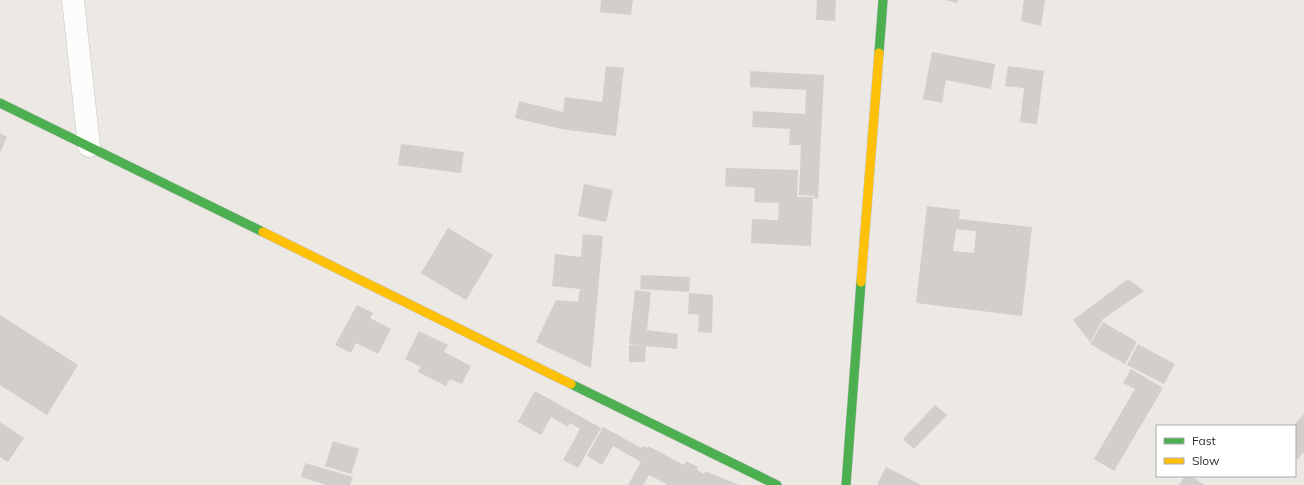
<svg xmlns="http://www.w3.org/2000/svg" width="1304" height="485" viewBox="0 0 1304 485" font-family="Mulish,sans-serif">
<rect width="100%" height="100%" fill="#ece8e4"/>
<g fill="#d1cecb" fill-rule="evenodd">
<path d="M601,0H633L631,15L600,12Z"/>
<path d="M817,0H836L835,21L816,20Z"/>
<path d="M945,0H958L957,3Z"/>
<path d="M1024,0H1045L1041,26L1021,21Z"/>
<path d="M932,52L995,64L991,89L946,80L942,103L923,99Z"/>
<path d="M606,66L624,68L616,136L561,129L563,118L561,129L515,118L519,101L563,112L565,97L602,102Z"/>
<path d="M1008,66L1044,71L1037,124L1020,122L1024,88L1005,86Z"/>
<path d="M750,71L824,75L818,199L814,198V196L799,195L801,145H789L790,129L752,127L753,111L805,114L806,90L750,87Z"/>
<path d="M0,133L7,137L0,153Z"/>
<path d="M401,144L464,152L461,173L398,165Z"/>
<path d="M726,168L798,170L797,197H813L811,246L751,243L752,219L778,220L779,203L754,202L755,188L725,186Z"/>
<path d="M584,184L613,190L606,222L578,216Z"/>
<path d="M927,206L960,210L959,219L1032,227L1022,316L916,303ZM956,229L976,231L974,253L953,251Z"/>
<path d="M448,228L493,255L466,300L421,273Z"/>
<path d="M583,234L603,236L591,368L536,342L556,300L578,302L580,289L552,286L555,254L581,257Z"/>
<path d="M641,275L690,277L689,292L640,289Z"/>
<path d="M1128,279L1144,291L1103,319L1090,342L1073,320Z"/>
<path d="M635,290L651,292L647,330L678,334L677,349L646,346L645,362H629V345L643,346L629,344Z"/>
<path d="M689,293L713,295L712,333L698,332L699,315L688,314Z"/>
<path d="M357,305L373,313L370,318L391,329L378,354L356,343L351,353L335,345Z"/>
<path d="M0,315L78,365L47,415L0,385Z"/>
<path d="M1103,322L1137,342L1125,364L1090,344Z"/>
<path d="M419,331L448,345L444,352L471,366L462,384L450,379L446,386L418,372L421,367L405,359Z"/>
<path d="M1138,344L1175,364L1164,384L1127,365Z"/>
<path d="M1131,369L1163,388L1114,471L1094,459L1135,389L1123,383Z"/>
<path d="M535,391L601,428L578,468L563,460L580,429L570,423L568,427L551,417L541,435L518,422Z"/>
<path d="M935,405L947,415L914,449L903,439Z"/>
<path d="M1304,414V452L1298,459L1295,457V426H1293Z"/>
<path d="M0,422L24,438L8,462L0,457Z"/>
<path d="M603,427L641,448L643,446L647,448L648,446L684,465L686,461L698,467L697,470L704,474L705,471L739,485H668L649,475L643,485H628L641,462L613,446L602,465L587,456Z"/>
<path d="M333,441L359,449L351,474L325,466Z"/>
<path d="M305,463L353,477L350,485H327L301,477Z"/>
<path d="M886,467L921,485H877Z"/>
<path d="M1185,476H1191L1205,485H1179Z"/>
</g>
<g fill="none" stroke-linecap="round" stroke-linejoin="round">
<g stroke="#c5c4c5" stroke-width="23">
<path id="street" d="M73,0L89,146"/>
</g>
<g stroke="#c5c4c5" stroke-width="10">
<g id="fast">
<path d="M879,53L883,0"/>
<path d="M0,103L263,232"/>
<path d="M571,384L777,485"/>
<path d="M846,485L861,282"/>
</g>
</g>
<g stroke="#c5c4c5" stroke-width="10">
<g id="slow">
<path d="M263,232L571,384"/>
<path d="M861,282L879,53"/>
</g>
</g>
<use href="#street" stroke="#fcfcfb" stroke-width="22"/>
<use href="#fast" stroke="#4caf50" stroke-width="9"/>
<use href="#slow" stroke="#ffc107" stroke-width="9"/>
</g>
<rect x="1156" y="425" width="140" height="52" fill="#ffffff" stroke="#ababab"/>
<rect x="1164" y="438" width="20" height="6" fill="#4caf50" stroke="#ababab"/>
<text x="1192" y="445" font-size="12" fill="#2e2e2e">Fast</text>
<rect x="1164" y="458" width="20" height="6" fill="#ffc107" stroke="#ababab"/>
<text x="1192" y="465" font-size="12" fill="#2e2e2e">Slow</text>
</svg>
